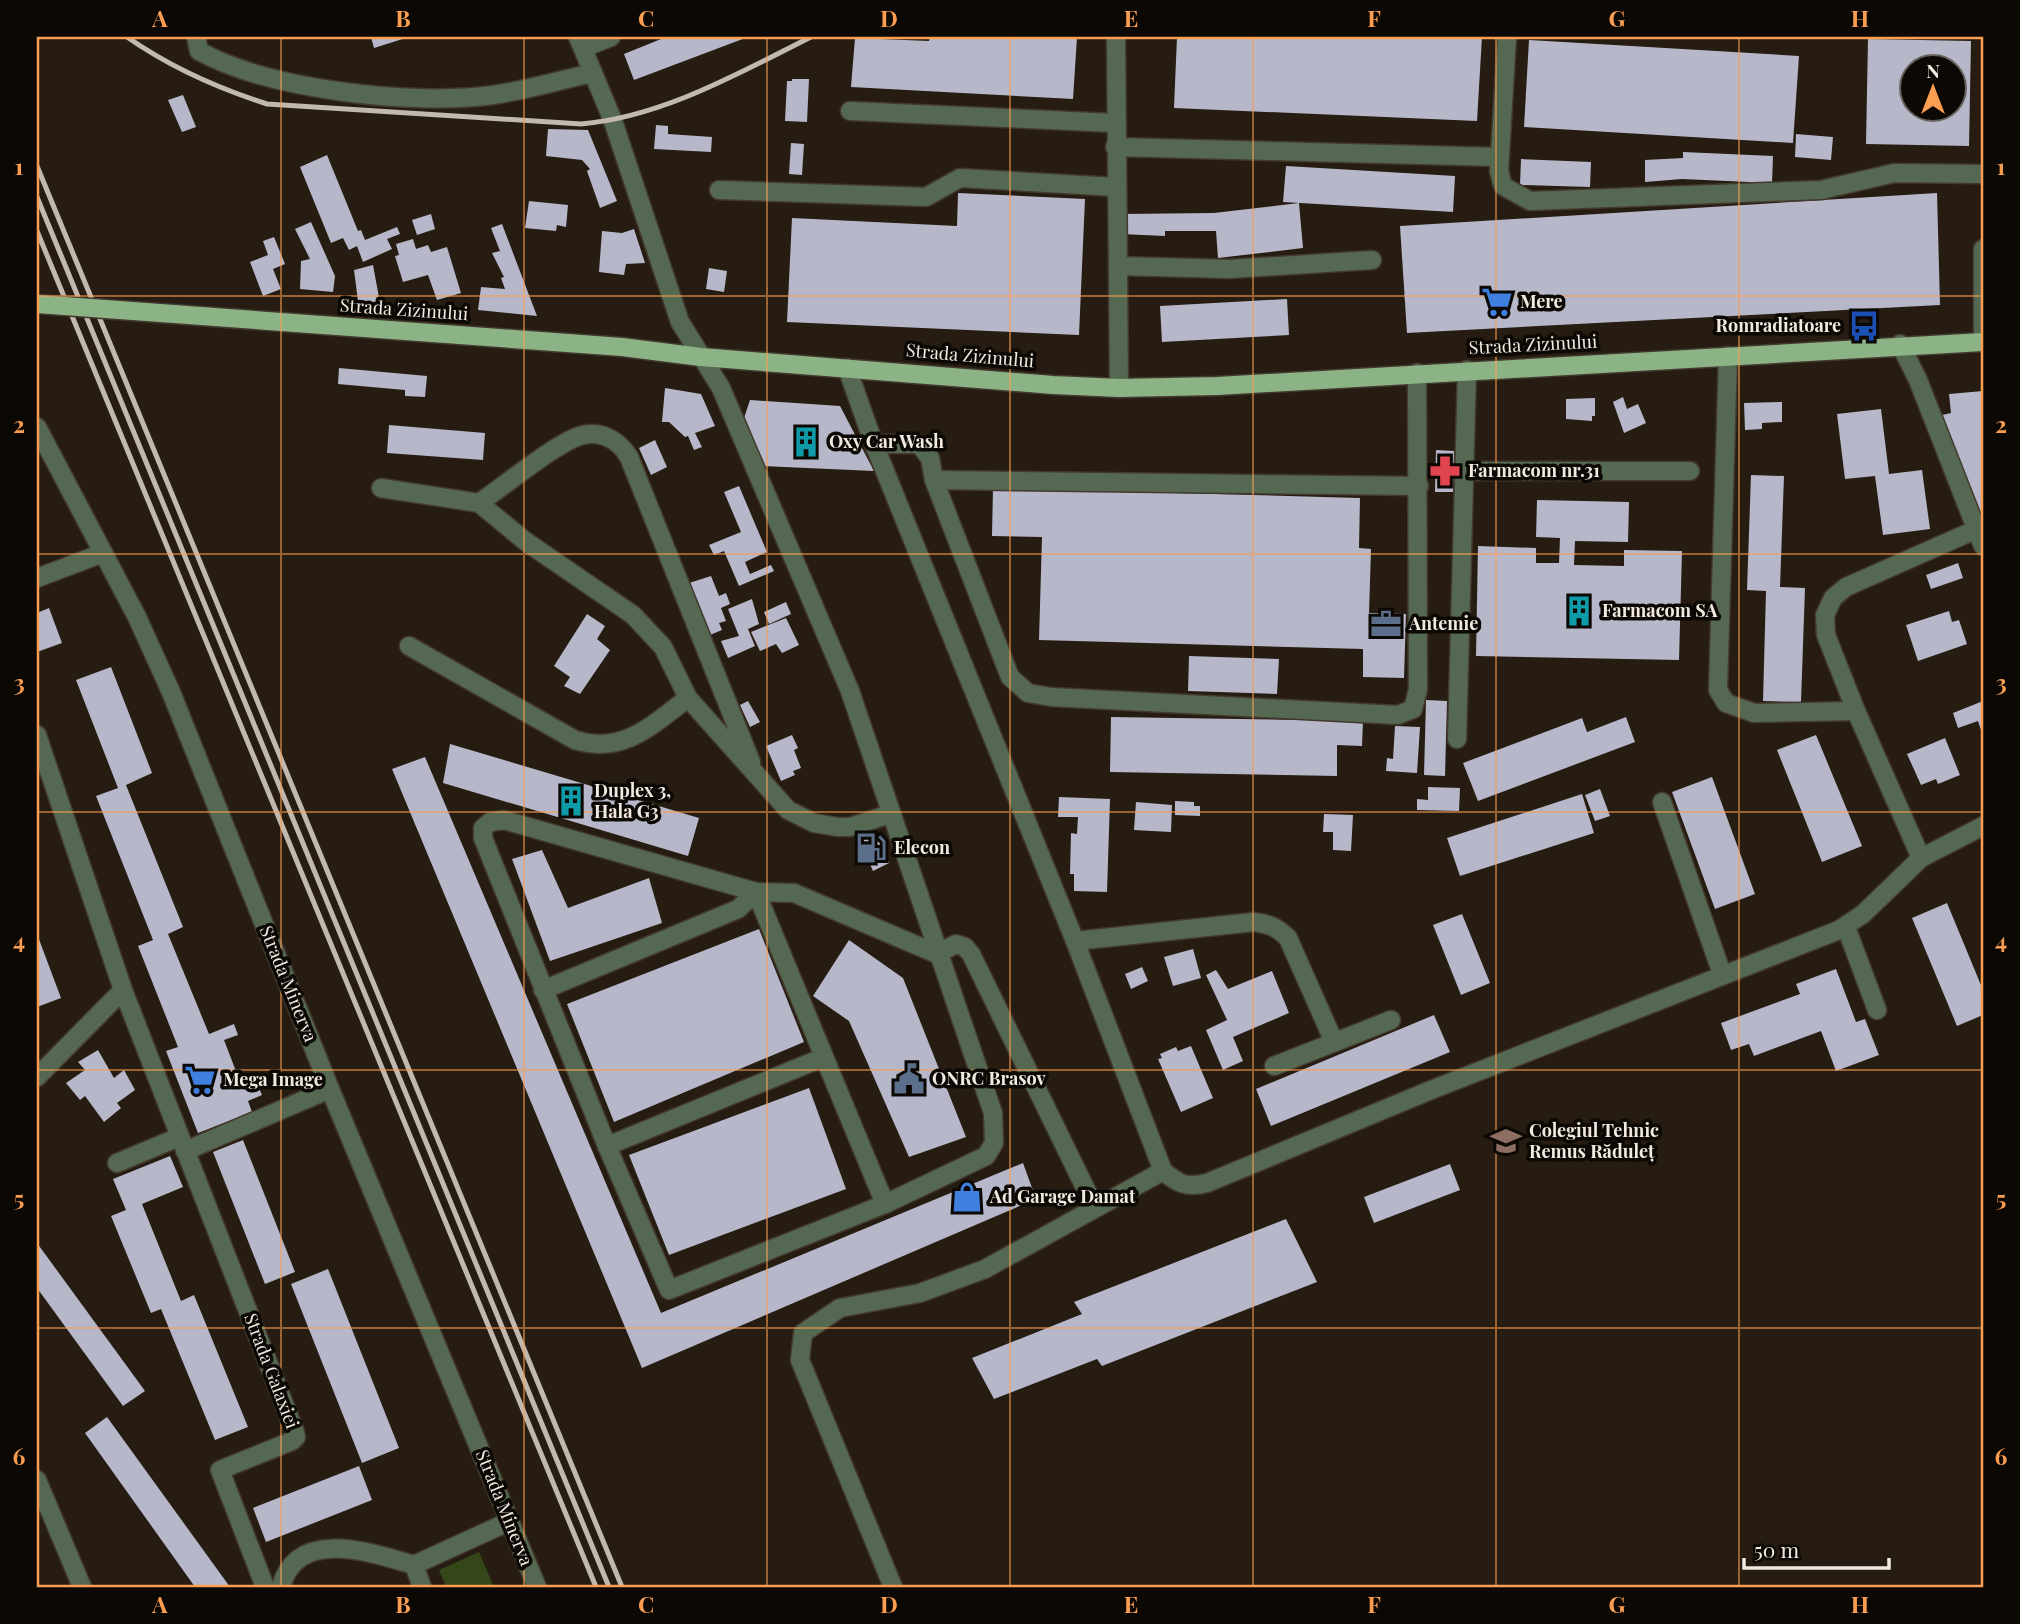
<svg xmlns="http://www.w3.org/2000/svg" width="2020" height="1624" viewBox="0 0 2020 1624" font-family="'Playfair Display',serif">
<rect width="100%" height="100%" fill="#271c11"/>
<path fill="#354619" d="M479,1552L494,1587H446L439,1570Z"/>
<g fill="#b7b7ca" fill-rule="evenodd">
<path d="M371,37H409L374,48Z"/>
<path d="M666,37H748L634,80L624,54Z"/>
<path d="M930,37H1077L1073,99L851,87L855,38L929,41Z"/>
<path d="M1177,37H1482L1477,121L1174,108Z"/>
<path d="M1868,39L1971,41L1969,146L1866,144ZM1912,66H1954V108H1912Z"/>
<path d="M1529,40L1799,56L1793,143L1524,127Z"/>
<path d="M792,79H809L807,122L785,121L787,81H792Z"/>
<path d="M183,95L196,127L182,132L168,100Z"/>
<path d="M656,125L668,126V134L712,137L711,152L654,149Z"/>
<path d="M548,129L588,130L617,201L600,208L587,171L590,169L582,160L546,156Z"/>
<path d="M1796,134L1833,137L1831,160L1795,157Z"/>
<path d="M791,143L804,144L802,175L789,174Z"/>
<path d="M1683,152L1773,156L1772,183L1682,179L1645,182V160L1683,158Z"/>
<path d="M327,155L358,231L361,230L365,240L397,227L400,234L387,239L392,249L363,262L357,246L349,250L343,238L331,243L300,167Z"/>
<path d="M1521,159L1591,162L1590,187L1520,185Z"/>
<path d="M1286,166L1455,176L1453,212L1283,202Z"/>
<path d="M958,193L1085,199L1079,335L787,322L792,218L957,226Z"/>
<path d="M1937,193L1940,305L1407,333L1400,226Z"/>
<path d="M529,201L568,205L566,227L557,225L556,231L525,228Z"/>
<path d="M1299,203L1303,248L1218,258L1216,231H1165V236L1121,234V214L1214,213Z"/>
<path d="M431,214L435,229L417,235L412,220Z"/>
<path d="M311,222L335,276L333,292L300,289L301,261L310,259L295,229Z"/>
<path d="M502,224L537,316L478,310L481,287L505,289L501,278L504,277L492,253L500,251L491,228Z"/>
<path d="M634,229L645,263L626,264L624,275L599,272L602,231L622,233Z"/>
<path d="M274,237L285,264L273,269L281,289L263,296L250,262L268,255L263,241Z"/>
<path d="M413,239L416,249L428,245L431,252L447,247L461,293L437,300L428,275L403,282L395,256L399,255L396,244Z"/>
<path d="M373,265L380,303L358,301L354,270Z"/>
<path d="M709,268L727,271L724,292L706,289Z"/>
<path d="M1287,299L1289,335L1162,342L1160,306Z"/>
<path d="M339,368L427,376L425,397L405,396V390L338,384Z"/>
<path d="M665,388L701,394L715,426L695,433L702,447L694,450L688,436L685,437L669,422H662Z"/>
<path d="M1983,391V528L1942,415L1951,413L1949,394Z"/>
<path d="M1623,397L1627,409L1638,404L1646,423L1624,433L1613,402Z"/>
<path d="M1595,398V416H1592V421L1566,419V399Z"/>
<path d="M750,400L840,406L874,471L762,466L744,418Z"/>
<path d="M1782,402V422L1762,423V429L1745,430L1744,403Z"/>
<path d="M1881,409L1889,474L1922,470L1930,529L1883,535L1875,476L1845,479L1837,414Z"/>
<path d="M389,425L485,433L483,460L387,453Z"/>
<path d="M655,440L667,467L651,475L639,448Z"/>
<path d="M1436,450L1454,451L1453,492H1435Z"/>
<path d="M1751,475L1784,476L1780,587L1805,588L1801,702L1763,701L1766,591L1747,590Z"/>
<path d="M739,486L767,552L745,562L750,574L771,565L774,571L739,586L724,551L714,555L709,545L741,532L724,492Z"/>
<path d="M993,488L1360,498L1359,548L1371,549L1369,613L1406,614L1404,678L1363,677V649L1039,640L1042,537L992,536Z"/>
<path d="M1537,500L1629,502L1628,542L1575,541L1574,565L1624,566V550L1682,551L1679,660L1476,656L1478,546L1536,548V563H1559L1560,538L1536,537Z"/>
<path d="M1958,563L1963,578L1931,589L1926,575Z"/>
<path d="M711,576L719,596L726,593L730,604L721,608L726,621L719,623L722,630L710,635L689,583Z"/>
<path d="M752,599L759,624L748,629L755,646L728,658L721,641L739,636L728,609Z"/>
<path d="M786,602L791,614L769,624L764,612Z"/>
<path d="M49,608L62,643L37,652V613Z"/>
<path d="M1949,611L1952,622L1959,620L1967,644L1918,661L1906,625Z"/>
<path d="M587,614L605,626L597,639L610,650L580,694L564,686L570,677L554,666Z"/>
<path d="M786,618L799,645L782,653L776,644L760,651L751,632Z"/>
<path d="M1189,656L1279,659L1277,694L1188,691Z"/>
<path d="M111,667L152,773L126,785L183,927L168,934L209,1034L234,1024L238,1035L224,1040L239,1079L253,1074L262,1095L248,1101L252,1112L198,1133L166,1051L178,1047L138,946L153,940L96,796L118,788L76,680Z"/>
<path d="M1426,700L1447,701L1445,776L1424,775Z"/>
<path d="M748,701L760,722L750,727L740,705Z"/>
<path d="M1983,701V736L1978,721L1958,728L1953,713Z"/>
<path d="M1111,717L1363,721L1362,746L1337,745V776L1110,772Z"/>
<path d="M1626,717L1635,742L1478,801L1463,763L1582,718L1587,732Z"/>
<path d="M1395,726L1420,727L1417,773L1386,771L1387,758L1393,759Z"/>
<path d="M792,735L798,748L794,750L801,768L793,771L795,775L781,781L766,746Z"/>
<path d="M1816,735L1862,846L1822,862L1777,750Z"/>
<path d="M1945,738L1960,775L1938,784L1936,779L1921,785L1907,754Z"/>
<path d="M450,744L699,818L688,856L443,783Z"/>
<path d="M425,757L661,1313L1023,1163L1036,1199L642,1368L392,769Z"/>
<path d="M1712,777L1755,894L1715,909L1672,792Z"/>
<path d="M1428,787L1460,788L1459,811L1417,810V799L1428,800Z"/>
<path d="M1600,789L1610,816L1595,821L1585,795Z"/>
<path d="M1582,794L1594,833L1460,876L1447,838Z"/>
<path d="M1059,797L1110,799L1107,892L1074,891V874H1070L1071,833L1077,834L1078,817H1058Z"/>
<path d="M1175,801L1194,802V806H1200V816L1175,815Z"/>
<path d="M1136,802L1172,805L1171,832L1134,830Z"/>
<path d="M1324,814L1353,815L1351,851L1333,850V832H1323Z"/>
<path d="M876,834L889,863L873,871L860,841Z"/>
<path d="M542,850L568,908L649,878L662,923L550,961L512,859Z"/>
<path d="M1947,903L1983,990V1015L1957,1026L1912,918Z"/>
<path d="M1462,914L1490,983L1461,995L1433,925Z"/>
<path d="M759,929L804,1042L614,1122L567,1004Z"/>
<path d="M37,934L61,998L37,1007Z"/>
<path d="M849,940L903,978L966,1137L909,1157L849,1021L813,996Z"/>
<path d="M1193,949L1201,978L1173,986L1164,957Z"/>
<path d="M1142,967L1148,981L1131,989L1125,974Z"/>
<path d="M1836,969L1856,1022L1865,1019L1879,1055L1836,1071L1821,1031L1754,1056L1749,1044L1731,1050L1721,1023L1800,994L1796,984Z"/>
<path d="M1216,970L1228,989L1272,971L1289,1013L1233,1037L1243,1061L1223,1070L1206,1030L1227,1020L1206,975Z"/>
<path d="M1434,1015L1450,1052L1271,1126L1256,1089Z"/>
<path d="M1191,1046L1213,1098L1181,1112L1158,1059L1162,1058L1160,1054L1176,1047L1178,1051Z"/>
<path d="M98,1050L114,1078L124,1070L135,1090L117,1103L121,1108L104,1122L85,1096L80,1100L66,1083L85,1070L78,1062Z"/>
<path d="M809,1088L846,1189L669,1255L629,1155Z"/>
<path d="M243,1140L295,1272L265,1284L213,1152Z"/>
<path d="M170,1156L183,1187L142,1204L181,1301L194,1295L248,1427L215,1440L161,1309L151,1313L111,1216L126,1210L113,1179Z"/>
<path d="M1450,1164L1460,1190L1374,1223L1364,1197Z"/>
<path d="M1286,1219L1317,1282L1102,1366L1097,1359L994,1399L972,1358L1082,1314L1074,1302Z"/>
<path d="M37,1243L145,1391L123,1406L37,1288Z"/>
<path d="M328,1269L399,1448L362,1463L291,1284Z"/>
<path d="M107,1417L230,1587H195L85,1433Z"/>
<path d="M359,1466L372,1500L266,1542L253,1508Z"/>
</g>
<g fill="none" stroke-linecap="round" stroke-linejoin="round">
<g stroke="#43392e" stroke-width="21">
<g id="minor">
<path d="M196,37L199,51C269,90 414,106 493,95C527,90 560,80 593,73"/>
<path d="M578,37L613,121L680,322L721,388L850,691L993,1113L994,1143L986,1156L885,1204L756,892"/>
<path d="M1116,37L1119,388"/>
<path d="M1507,37L1499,171L1503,186L1530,201L1821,190L1894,173L1983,174"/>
<path d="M583,48L611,37"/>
<path d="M850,111L1115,123"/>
<path d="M1115,147L1499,157"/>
<path d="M719,190L926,197L960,178L1116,187"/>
<path d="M1983,249V332"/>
<path d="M1118,266L1230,269L1372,260"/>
<path d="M1900,344L1918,380L1983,546"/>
<path d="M1728,356L1718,690L1726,703L1754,713L1856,711"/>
<path d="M847,368L874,444L1075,941L1163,1171L985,1269L920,1293L840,1308L803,1333L800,1360L893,1587"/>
<path d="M37,427L137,617L171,692L330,1089L537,1587"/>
<path d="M874,444H919L930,458L934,480L1010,677L1028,693L1051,697L1398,715L1413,709L1418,689L1417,373"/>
<path d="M1467,471H1690"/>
<path d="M934,480L1419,486"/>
<path d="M381,488L479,503L525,541L633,615L663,647L688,698L788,810L814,823L838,827H850L890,814"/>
<path d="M479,503C503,487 558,441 583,435C603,431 619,441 629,457L751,762"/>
<path d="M1975,530L1846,587L1833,598L1825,615L1826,635L1856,711L1921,858L1983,826"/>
<path d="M37,578L103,553"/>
<path d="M409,646L575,740C623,755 652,725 688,698"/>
<path d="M37,735L123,990L295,1432L296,1437L292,1441L220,1470L265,1587"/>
<path d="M1457,739L1467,370"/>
<path d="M1662,802L1722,974"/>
<path d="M1846,927L1877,1010"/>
<path d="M1075,941L1254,922C1269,924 1277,927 1288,938L1334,1042"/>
<path d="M937,954L956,944L965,947L971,954L1095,1208"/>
<path d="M543,990L738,909L756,892"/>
<path d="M1274,1066L1391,1020"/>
<path d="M37,1077L123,990"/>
<path d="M607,1146L822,1058"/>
<path d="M185,1151L330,1089"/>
<path d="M117,1163L179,1137"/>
<path d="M1163,1171C1178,1184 1187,1188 1207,1183L1431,1090L1839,930L1863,914L1921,858"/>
<path d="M885,1204L669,1290L607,1146L483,838V828L490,822L504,820L756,892L794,893L937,954"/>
<path d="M37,1480L82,1587"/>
<path d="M414,1565L422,1587"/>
<path d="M281,1587C297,1526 372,1553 414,1565L510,1521"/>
</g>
</g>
<g stroke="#43392e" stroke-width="21">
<path id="major" d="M622,347L701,357L1053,385L1119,388L1217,386L1983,342"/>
</g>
<use href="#minor" stroke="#556852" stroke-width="18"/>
<use href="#major" stroke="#8bb385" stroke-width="18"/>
<g stroke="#c1b8b0" stroke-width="5">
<path d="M127,37C170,67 217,88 267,104L581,124C662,117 739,73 811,37"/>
<path d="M37,166L622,1587"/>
<path d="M37,197L609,1587"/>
<path d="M37,231L596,1587"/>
</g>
<g stroke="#43392e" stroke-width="21" stroke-linecap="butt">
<path id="major-bridge" d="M37,304L622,347"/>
</g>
<use href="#major-bridge" stroke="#8bb385" stroke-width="18"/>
</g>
<path fill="none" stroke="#fb9e51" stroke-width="2" stroke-opacity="0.55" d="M281,37V1587M524,37V1587M767,37V1587M1010,37V1587M1253,37V1587M1496,37V1587M1739,37V1587M37,296H1983M37,554H1983M37,812H1983M37,1070H1983M37,1328H1983"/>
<defs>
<g id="supermarket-bare" transform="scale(2.415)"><path d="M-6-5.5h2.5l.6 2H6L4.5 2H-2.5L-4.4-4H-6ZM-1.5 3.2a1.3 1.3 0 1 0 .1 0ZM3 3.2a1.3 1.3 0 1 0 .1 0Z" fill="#3f7fe0" stroke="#0c0804" stroke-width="2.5" paint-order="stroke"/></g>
<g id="bus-bare" transform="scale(2.415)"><path d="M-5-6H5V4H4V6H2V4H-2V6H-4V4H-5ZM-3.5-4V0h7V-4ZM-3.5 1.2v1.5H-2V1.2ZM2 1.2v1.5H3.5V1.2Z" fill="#1a4fb4" stroke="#0c0804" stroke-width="2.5" paint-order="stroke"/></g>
<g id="building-bare" transform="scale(2.415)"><path d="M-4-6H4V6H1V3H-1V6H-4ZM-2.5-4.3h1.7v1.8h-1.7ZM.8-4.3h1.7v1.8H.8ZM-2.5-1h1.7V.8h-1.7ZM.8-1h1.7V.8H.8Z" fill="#0f9aa8" stroke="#0c0804" stroke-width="2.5" paint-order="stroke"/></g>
<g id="pharmacy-bare" transform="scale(2.415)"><path d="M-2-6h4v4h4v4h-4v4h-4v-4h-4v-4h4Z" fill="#e0444e" stroke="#0c0804" stroke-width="2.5" paint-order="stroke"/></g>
<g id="office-bare" transform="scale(2.415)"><path d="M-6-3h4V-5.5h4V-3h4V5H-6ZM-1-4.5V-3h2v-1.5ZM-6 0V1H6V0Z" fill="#5c6f8a" stroke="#0c0804" stroke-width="2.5" paint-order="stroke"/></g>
<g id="fuel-bare" transform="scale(2.415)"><path d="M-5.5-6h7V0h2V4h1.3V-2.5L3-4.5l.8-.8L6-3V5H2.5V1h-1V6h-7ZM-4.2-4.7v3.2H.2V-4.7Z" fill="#5c6f8a" stroke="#0c0804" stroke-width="2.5" paint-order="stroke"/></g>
<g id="civic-bare" transform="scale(2.415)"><path d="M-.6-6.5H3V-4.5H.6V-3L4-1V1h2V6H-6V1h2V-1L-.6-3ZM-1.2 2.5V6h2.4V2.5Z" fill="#5c6f8a" stroke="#0c0804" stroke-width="2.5" paint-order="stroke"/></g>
<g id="university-bare" transform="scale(2.415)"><path d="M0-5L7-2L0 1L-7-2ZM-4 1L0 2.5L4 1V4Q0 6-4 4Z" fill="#8d6e63" stroke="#0c0804" stroke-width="2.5" paint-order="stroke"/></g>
<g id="shop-bare" transform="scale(2.415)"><path d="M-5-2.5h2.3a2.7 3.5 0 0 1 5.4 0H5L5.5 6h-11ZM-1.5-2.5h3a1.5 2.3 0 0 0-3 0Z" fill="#3f7fe0" stroke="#0c0804" stroke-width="2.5" paint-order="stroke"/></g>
</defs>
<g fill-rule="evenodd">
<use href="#supermarket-bare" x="1497" y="302"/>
<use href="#bus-bare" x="1864" y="326"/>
<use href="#building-bare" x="806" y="442"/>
<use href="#pharmacy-bare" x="1445" y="471"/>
<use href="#building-bare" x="1579" y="611"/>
<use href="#office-bare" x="1386" y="624"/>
<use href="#building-bare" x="571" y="801"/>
<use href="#fuel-bare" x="871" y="848"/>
<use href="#civic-bare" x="909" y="1079"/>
<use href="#supermarket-bare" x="200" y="1080"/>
<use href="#university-bare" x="1506" y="1141"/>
<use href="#shop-bare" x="967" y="1197"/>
</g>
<g text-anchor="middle" stroke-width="7" stroke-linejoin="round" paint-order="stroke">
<g font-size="18" font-weight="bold" fill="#f1e9e2" stroke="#0c0804" text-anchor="start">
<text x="1520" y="308">Mere</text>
<text x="1841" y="332" text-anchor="end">Romradiatoare</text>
<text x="829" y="448">Oxy Car Wash</text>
<text x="1468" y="477">Farmacom nr.31</text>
<text x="1602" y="617">Farmacom SA</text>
<text x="1409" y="630">Antemie</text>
<text x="594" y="797">Duplex 3,<tspan x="594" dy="21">Hala G3</tspan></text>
<text x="894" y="854">Elecon</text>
<text x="932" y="1085">ONRC Brasov</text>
<text x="223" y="1086">Mega Image</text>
<text x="1529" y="1137">Colegiul Tehnic<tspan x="1529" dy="21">Remus Răduleț</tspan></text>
<text x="990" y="1203">Ad Garage Damat</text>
</g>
<g font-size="18" fill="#f1e9e2" stroke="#0c0804">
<text transform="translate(404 310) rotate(4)" y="6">Strada Zizinului</text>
<text transform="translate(1533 345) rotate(-3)" y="6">Strada Zizinului</text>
<text transform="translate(970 356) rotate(5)" y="6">Strada Zizinului</text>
<text transform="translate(288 984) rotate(68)" y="6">Strada Minerva</text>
<text transform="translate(271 1371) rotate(69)" y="6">Strada Galaxiei</text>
<text transform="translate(504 1508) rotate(68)" y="6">Strada Minerva</text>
</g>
</g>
<rect width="2020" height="1624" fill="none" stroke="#0c0804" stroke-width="77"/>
<g transform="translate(1933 88)"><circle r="33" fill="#0c0804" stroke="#68625d" stroke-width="2"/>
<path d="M0-5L12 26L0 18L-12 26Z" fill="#fb9e51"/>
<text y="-10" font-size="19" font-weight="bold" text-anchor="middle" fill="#f1e9e2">N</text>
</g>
<path d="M1744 1558v10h145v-10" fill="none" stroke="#f1e9e2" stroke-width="3.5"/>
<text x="1754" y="1558" font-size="21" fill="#f1e9e2" stroke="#0c0804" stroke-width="5" paint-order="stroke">50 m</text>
<rect x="38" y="38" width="1944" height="1548" fill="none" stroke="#fb9e51" stroke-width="2.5"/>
<g font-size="23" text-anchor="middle" font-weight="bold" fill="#fb9e51">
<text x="160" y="27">A</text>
<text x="403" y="27">B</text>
<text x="646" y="27">C</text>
<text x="889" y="27">D</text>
<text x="1131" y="27">E</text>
<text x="1374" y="27">F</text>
<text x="1617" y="27">G</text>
<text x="1860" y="27">H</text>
<text x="19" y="175">1</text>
<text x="2001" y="175">1</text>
<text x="19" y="433">2</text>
<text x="2001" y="433">2</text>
<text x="19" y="691">3</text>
<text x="2001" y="691">3</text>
<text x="19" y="949">4</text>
<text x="2001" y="949">4</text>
<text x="19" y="1207">5</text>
<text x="2001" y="1207">5</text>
<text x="19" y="1465">6</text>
<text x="2001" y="1465">6</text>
<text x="160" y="1613">A</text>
<text x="403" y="1613">B</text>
<text x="646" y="1613">C</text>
<text x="889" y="1613">D</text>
<text x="1131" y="1613">E</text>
<text x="1374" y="1613">F</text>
<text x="1617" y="1613">G</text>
<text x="1860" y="1613">H</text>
</g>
</svg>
